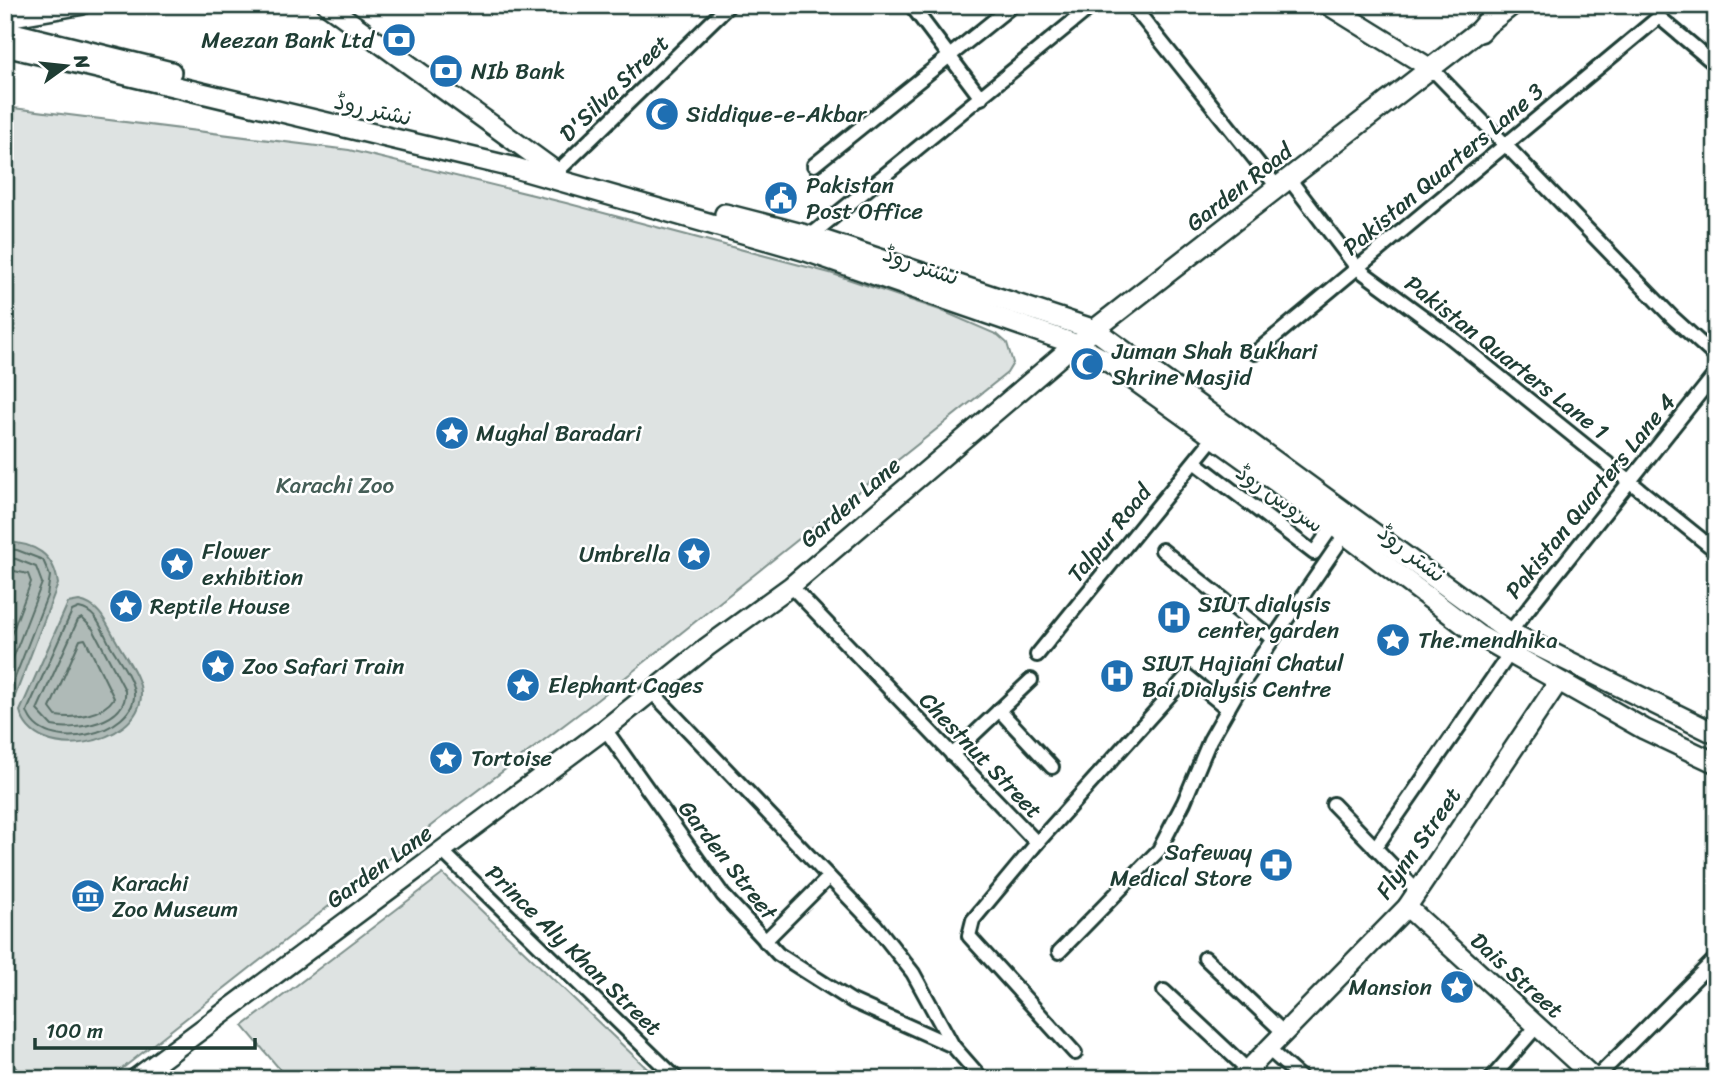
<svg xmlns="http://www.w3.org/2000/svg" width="1721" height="1084" viewBox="0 0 1721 1084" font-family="Sriracha,'Playpen Sans Arabic',sans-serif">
<rect width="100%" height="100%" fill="#fff"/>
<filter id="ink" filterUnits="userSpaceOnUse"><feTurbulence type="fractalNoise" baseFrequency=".0143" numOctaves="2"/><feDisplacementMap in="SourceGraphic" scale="14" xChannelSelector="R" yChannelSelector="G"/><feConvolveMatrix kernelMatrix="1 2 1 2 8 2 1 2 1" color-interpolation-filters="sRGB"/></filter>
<g filter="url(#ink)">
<g fill="#dee3e2" stroke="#7e908b" stroke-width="2">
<path d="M5,107L349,150L566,203L830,273L940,310L998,335L1007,343L1013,363L1007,373L597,700L437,821L109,1079H24L5,1053Z"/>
<path d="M443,874L658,1079C614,1079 573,1068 529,1079H288L243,1026Z"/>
</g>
<g fill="#afbab7" stroke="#758883" stroke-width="2">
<path d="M5,542C35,543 54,554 58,584L10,709L5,711Z"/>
<path d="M79,601C101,605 107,625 117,642C125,657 142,678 141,695C140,745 34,766 20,711L68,603Z"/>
</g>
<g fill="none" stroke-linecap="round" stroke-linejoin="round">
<g stroke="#596f68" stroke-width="2">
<path d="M5,549L17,550L43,560L50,576L47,596L5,703"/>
<path d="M5,558L16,559L36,567L42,583L5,679"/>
<path d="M5,569L28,574L31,582L5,651"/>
<path d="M79,608C97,611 102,630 109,643C117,657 132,677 134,692C138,734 41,757 27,711L72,611Z"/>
<path d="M82,618L93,629L125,690C129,723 75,731 52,726L37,710L78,620Z"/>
<path d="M85,639L114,698C103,715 75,719 56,716L50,708L80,640Z"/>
</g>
<g stroke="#1f3d34" stroke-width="18">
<g id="street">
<path d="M911,5L981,98"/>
<path d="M1132,5L1278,188"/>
<path d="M1433,70L1672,317L1716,357"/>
<path d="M814,165L1013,5"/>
<path d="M557,172L729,5"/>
<path d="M1290,180L1357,268L1448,335L1716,551"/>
<path d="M808,241L810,236L1093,5"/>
<path d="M1255,353L1659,17L1716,65"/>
<path d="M1195,462L1314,553L1334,524"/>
<path d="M1162,550L1273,639"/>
<path d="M791,586L1037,843L1187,676L1228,709"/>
<path d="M1505,638L1716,373"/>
<path d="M1037,655L1214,437"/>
<path d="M651,691L876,926L913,973L953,1046"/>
<path d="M999,710L1052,767"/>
<path d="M605,729L723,895L778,954L852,1001L953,1046L982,1079"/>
<path d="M952,755L1031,680"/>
<path d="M1333,804L1417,891"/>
<path d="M1037,843L973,920L969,936L1075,1053"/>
<path d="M1375,848L1510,653"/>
<path d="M442,851L677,1079"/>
<path d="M765,941L829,877"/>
<path d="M1059,952L1159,850L1184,802L1210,740L1242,684L1346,533"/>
<path d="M1205,958L1283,1032"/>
<path d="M1164,991L1247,1069"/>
<path d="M1267,1048L1302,1079"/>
<path d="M1491,1079L1537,1026"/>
<path d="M1595,1079L1716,958"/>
</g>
</g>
<g stroke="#1f3d34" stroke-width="23">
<g id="secondary">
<path d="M327,5L557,172"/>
<path d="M1328,5L1433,70"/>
<path d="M5,18L81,5"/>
<path d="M1407,907L1595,1079"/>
<path d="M135,1079L605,729L707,647L791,586L1075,344"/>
<path d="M1239,1079L1407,907L1559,681"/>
</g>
</g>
<g stroke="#1f3d34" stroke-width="24">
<g id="primary">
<path d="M5,31L171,72"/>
<path d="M5,46L512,167L806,251L1075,344L1112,364L1275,481L1478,635L1644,729L1716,763"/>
<path d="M725,214L810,236L1095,330L1509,632L1716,734"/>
<path d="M1085,337L1512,5"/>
</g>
</g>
<g stroke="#1f3d34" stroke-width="26">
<path id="highway" d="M1480,31L1502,5"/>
</g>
<use href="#street" stroke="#fff" stroke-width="12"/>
<use href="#secondary" stroke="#fff" stroke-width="18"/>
<use href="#primary" stroke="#fff" stroke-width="19"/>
<use href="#highway" stroke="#fff" stroke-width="21"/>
</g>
</g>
<defs>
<g id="bank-disc" transform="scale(1.75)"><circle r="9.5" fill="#1f6fb2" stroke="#fff"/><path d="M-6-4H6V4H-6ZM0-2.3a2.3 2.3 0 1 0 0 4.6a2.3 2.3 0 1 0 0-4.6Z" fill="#fff"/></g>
<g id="mosque-disc" transform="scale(1.75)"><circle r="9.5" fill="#1f6fb2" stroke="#fff"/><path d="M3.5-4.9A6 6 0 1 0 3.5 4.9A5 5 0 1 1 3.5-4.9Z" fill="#fff"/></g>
<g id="civic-disc" transform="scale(1.75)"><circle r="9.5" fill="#1f6fb2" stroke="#fff"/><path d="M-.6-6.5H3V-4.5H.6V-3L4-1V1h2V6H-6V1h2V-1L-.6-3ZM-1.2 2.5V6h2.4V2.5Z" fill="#fff"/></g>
<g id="sight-disc" transform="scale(1.75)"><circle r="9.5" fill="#1f6fb2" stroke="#fff"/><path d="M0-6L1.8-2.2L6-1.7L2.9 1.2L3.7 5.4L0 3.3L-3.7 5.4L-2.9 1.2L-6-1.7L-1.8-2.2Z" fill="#fff"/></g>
<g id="hospital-disc" transform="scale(1.75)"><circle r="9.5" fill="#1f6fb2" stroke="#fff"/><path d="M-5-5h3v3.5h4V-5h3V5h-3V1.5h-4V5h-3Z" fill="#fff"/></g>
<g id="pharmacy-disc" transform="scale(1.75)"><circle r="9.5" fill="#1f6fb2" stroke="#fff"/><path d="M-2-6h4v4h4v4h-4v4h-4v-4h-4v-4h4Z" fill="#fff"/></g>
<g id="museum-disc" transform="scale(1.75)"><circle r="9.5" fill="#1f6fb2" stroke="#fff"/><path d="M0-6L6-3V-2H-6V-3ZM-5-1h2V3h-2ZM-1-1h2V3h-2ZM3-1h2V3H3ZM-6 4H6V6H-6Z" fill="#fff"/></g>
</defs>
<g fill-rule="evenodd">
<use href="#bank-disc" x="399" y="40"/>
<use href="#bank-disc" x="446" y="71"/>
<use href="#mosque-disc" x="662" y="114"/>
<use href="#civic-disc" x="781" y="198"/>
<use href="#mosque-disc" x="1087" y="364"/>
<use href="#sight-disc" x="452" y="433"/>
<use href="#sight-disc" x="694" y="554"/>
<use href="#sight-disc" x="177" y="564"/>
<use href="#sight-disc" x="126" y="606"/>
<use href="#hospital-disc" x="1174" y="617"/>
<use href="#sight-disc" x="1393" y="640"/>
<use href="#sight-disc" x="218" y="666"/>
<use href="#hospital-disc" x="1117" y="676"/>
<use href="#sight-disc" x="523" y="685"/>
<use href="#sight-disc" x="446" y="758"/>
<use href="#pharmacy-disc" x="1276" y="865"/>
<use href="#museum-disc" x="88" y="896"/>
<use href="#sight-disc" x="1457" y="987"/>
</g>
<g text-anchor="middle" stroke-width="5" stroke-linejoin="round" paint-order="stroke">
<g font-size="23" fill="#1f3d34" stroke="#fff" text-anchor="start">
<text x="374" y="48" text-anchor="end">Meezan Bank Ltd</text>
<text x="471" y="79">NIb Bank</text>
<text x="686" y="122">Siddique-e-Akbar</text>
<text x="806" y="193">Pakistan<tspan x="806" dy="26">Post Office</tspan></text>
<text x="1112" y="359">Juman Shah Bukhari<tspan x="1112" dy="26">Shrine Masjid</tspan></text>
<text x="476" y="441">Mughal Baradari</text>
<text x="202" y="559">Flower<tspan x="202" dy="26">exhibition</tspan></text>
<text x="670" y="562" text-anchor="end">Umbrella</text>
<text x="1198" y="612">SIUT dialysis<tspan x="1198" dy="26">center garden</tspan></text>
<text x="150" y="614">Reptile House</text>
<text x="1418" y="648">The.mendhika</text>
<text x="1142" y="671">SIUT Hajiani Chatul<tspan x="1142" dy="26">Bai Dialysis Centre</tspan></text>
<text x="242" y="674">Zoo Safari Train</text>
<text x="548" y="693">Elephant Cages</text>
<text x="471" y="766">Tortoise</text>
<text x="1252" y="860" text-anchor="end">Safeway<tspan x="1252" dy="26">Medical Store</tspan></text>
<text x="112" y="891">Karachi<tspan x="112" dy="26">Zoo Museum</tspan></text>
<text x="1432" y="995" text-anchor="end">Mansion</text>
</g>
<g font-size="23" fill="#1f3d34" stroke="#fff">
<text transform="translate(614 88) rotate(-44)" y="8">D'Silva Street</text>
<text transform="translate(373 109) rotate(13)" y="8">نشتر روڈ</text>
<text transform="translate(1443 169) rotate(-40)" y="8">Pakistan Quarters Lane 3</text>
<text transform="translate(1239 187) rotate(-38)" y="8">Garden Road</text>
<text transform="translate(921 265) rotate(19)" y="8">نشتر روڈ</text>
<text transform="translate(1507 357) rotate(38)" y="8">Pakistan Quarters Lane 1</text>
<text transform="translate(1590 496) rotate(-51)" y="8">Pakistan Quarters Lane 4</text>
<text transform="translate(1280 498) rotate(35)" y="8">سروس روڈ</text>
<text transform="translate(850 502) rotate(-41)" y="8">Garden Lane</text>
<text transform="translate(1109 533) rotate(-51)" y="8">Talpur Road</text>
<text transform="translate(1412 553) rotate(38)" y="8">نشتر روڈ</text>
<text transform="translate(981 755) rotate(46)" y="8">Chestnut Street</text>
<text transform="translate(1418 843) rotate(-55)" y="8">Flynn Street</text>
<text transform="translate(728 860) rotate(52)" y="8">Garden Street</text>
<text transform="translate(379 866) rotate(-36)" y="8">Garden Lane</text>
<text transform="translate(574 950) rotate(44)" y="8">Prince Aly Khan Street</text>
<text transform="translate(1517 975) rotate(42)" y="8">Dais Street</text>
</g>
<g font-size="23" fill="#455e57" stroke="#fff">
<text x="335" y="493">Karachi Zoo</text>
</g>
</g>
<rect width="1721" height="1084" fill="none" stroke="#fff" stroke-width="28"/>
<rect x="14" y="14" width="1693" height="1056" fill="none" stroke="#1f3d34" stroke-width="2.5" filter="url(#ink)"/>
<g transform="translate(66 66) rotate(75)" stroke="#ffffff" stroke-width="5" paint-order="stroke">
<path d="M0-5L12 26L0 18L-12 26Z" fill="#1f3d34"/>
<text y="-10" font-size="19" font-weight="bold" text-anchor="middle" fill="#1f3d34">N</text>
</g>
<path d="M35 1038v10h220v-10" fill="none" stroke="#1f3d34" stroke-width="3.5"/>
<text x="46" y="1038" font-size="21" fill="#1f3d34" stroke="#ffffff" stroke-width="5" paint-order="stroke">100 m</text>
</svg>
